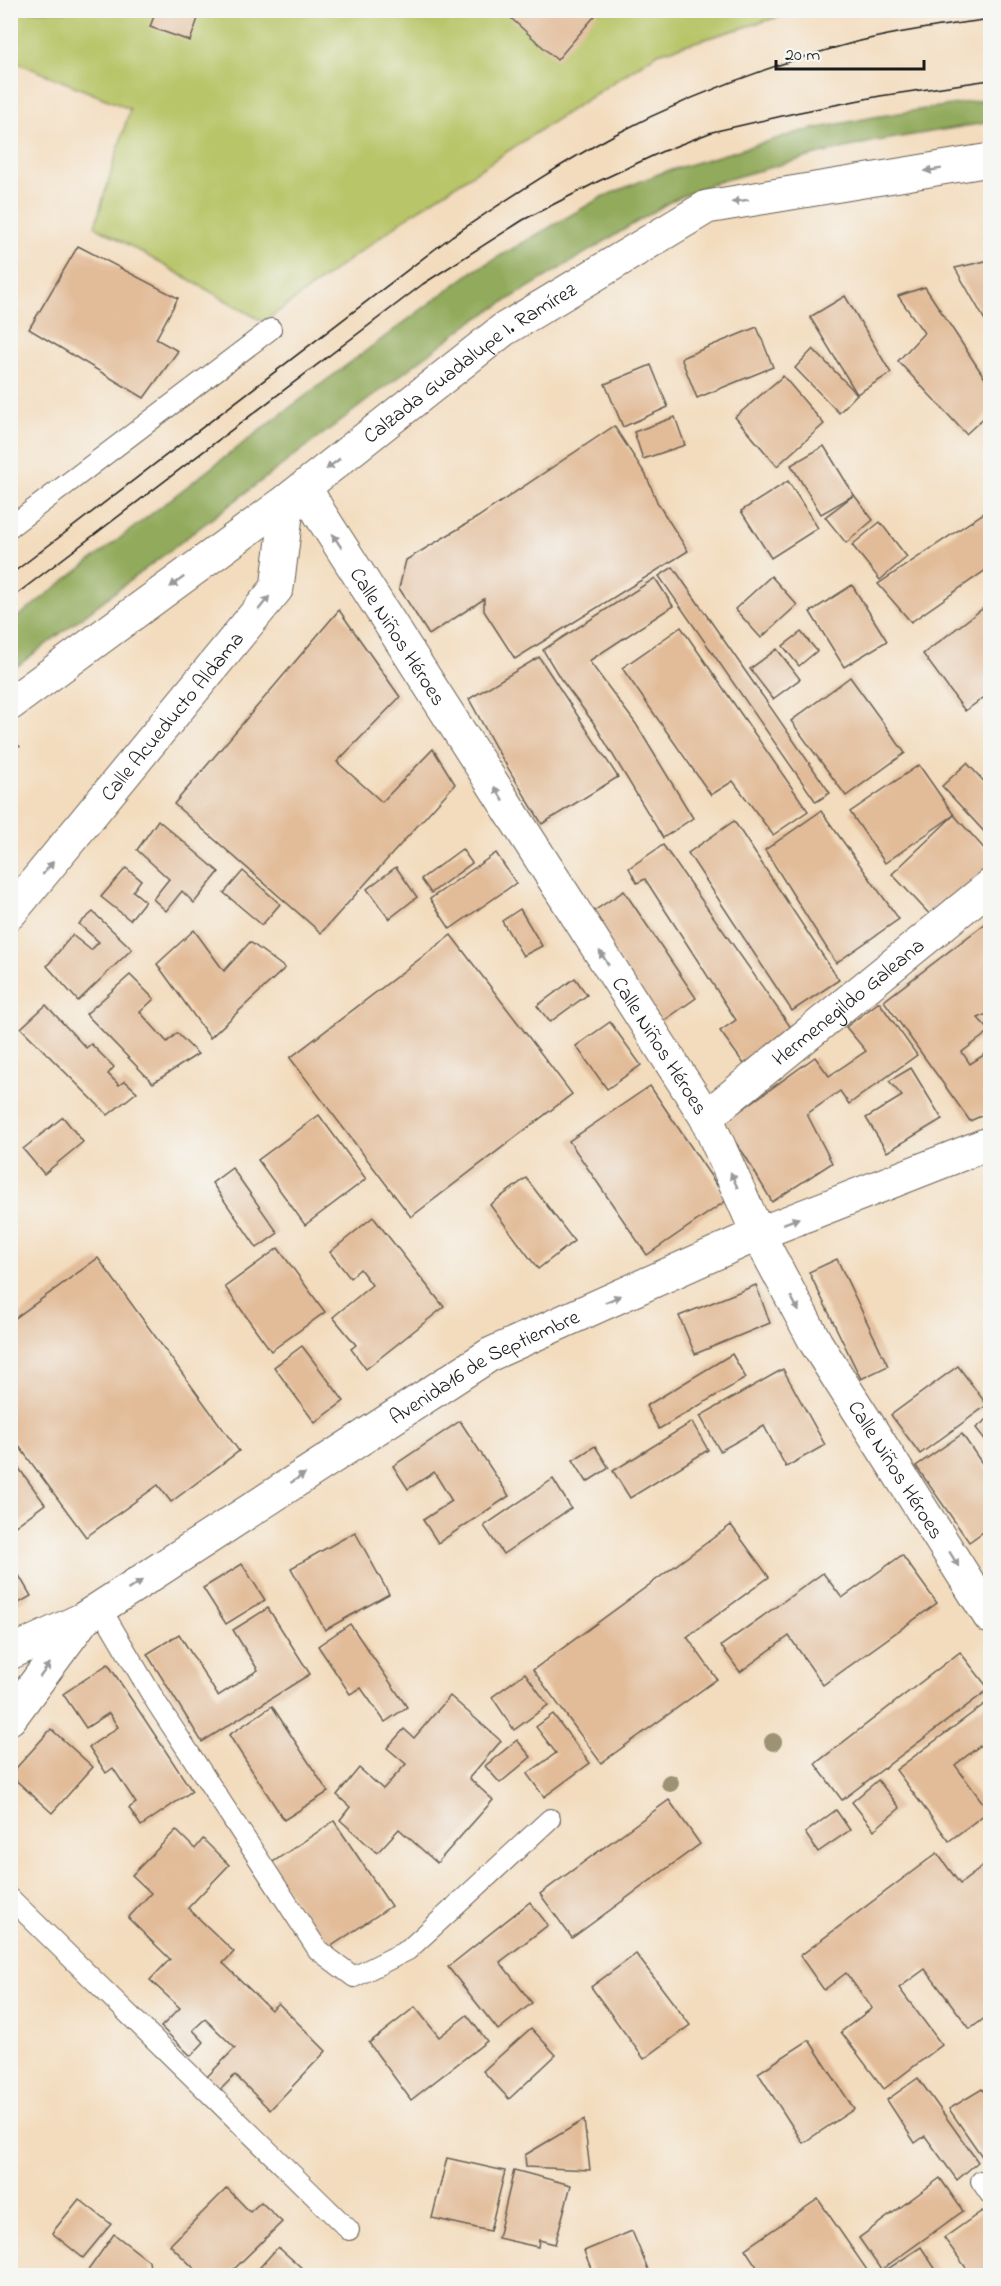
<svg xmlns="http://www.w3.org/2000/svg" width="1001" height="2286" viewBox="0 0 1001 2286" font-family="'Indie Flower',sans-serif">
<rect width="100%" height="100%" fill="#f6f6f2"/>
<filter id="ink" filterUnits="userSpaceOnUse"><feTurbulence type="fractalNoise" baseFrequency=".0167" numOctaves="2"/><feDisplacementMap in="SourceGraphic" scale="12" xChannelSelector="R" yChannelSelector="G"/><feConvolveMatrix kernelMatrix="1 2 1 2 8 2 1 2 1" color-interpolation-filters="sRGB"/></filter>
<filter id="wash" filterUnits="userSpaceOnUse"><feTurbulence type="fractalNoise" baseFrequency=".008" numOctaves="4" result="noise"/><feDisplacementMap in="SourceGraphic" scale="24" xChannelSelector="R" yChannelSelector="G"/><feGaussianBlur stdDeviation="1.35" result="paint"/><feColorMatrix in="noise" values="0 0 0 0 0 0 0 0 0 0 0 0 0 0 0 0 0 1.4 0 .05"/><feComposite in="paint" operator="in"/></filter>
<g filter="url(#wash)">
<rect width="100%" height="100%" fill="#f3dcbd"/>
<path fill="#b8c567" stroke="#6a7042" stroke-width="1.5" d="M10,11H799L658,53L413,213L264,322L95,226L130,109L11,60Z"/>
<path fill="#92aa5c" stroke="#57633c" stroke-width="1.5" d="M990,99V122L871,142L812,156L714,183L673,200L468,324L11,671V622L289,408L472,272L602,197L661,173L799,132L874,117Z"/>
<g id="blocks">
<g fill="#e2bc99">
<path d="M156,10H201L190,41L150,27Z"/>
<path d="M502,10H600L557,60Z"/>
<path d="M78,246L178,298L156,339L178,351L144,398L29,329Z"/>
<path d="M990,260V329L955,268Z"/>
<path d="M925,287L990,386V412L966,434L898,361L924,333L898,296Z"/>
<path d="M845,296L891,373L857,394L810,317Z"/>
<path d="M757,327L773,367L697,398L681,358Z"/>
<path d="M813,349L857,394L839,413L795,368Z"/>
<path d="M651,365L668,407L623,427L605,384Z"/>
<path d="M783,376L824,424L777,466L735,417Z"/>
<path d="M675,417L685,445L643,459L634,432Z"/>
<path d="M614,426L646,475L658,504L688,551L515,659L484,611V599L429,635L399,588L406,560L478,517Z"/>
<path d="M824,446L854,495L821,514L791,465Z"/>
<path d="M788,481L818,528L771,558L741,511Z"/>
<path d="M854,495L873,520L846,543L825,517Z"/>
<path d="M990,509V567L911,622L878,584Z"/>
<path d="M880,522L907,557L880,580L852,545Z"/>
<path d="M673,567L830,793L816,802L659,576Z"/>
<path d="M771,576L797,605L761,638L735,609Z"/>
<path d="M655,578L673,606L589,661L636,724L693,818L663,838L593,722L560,678L543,650Z"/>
<path d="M852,585L887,641L844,667L810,612Z"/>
<path d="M990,603V693L965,711L923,654Z"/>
<path d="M339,610L400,697L337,762L382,802L433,749L455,784L321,933L174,804Z"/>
<path d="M681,627L808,811L773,835L733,781L711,795L622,668Z"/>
<path d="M801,632L817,651L799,666L783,646Z"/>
<path d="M777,649L800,679L773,699L750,669Z"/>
<path d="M539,657L618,777L542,824L497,750L469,699Z"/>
<path d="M850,677L905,753L846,796L791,721Z"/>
<path d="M967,763L990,788V838L942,786Z"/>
<path d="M919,765L954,815L990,855V867L934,919L892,874L954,815L885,863L850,812Z"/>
<path d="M821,811L899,919L836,963L765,850Z"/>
<path d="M158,820L219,872L194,903L182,891L166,911L153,899L169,879L137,850Z"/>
<path d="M734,821L839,980L792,1011L688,853Z"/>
<path d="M663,845L792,1029L744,1064L720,1031L736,1020L645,879L637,883L629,868Z"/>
<path d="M462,849L472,863L431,893L421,879Z"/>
<path d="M496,853L516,883L450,929L430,899Z"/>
<path d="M396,867L417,897L389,919L367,889Z"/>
<path d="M126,868L141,880L133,891L145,901L130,920L101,897Z"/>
<path d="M243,871L280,904L262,925L224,893Z"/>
<path d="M624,891L696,998L662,1022L588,915Z"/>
<path d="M520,909L542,946L523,956L502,921Z"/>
<path d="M93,912L132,949L78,1001L47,966L72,935L91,950L99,942L79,924Z"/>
<path d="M990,920V1019L987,1014L978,1018L990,1031L962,1052L970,1064L990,1051V1112L970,1121L884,1001Z"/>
<path d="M194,930L224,971L250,942L285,968L210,1038L157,964Z"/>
<path d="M451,935L572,1094L411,1217L290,1058Z"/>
<path d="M130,975L154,999L140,1012L167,1042L177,1033L198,1054L153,1083L86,1014Z"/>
<path d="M575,978L587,995L550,1022L537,1006Z"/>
<path d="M879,1002L917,1055L849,1104L840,1091L807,1114L832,1163L772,1202L746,1157L722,1124L815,1057L829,1076L866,1051L846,1027Z"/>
<path d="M46,1005L86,1048L91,1044L114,1067L108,1074L119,1085L125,1081L137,1092L108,1115L21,1028Z"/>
<path d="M610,1022L641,1065L607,1089L576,1046Z"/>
<path d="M911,1068L942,1119L887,1152L866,1118L902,1096L889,1081Z"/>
<path d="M650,1086L727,1200L647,1255L569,1141Z"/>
<path d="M319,1115L366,1179L305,1225L258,1160Z"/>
<path d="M63,1117L83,1142L44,1174L23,1149Z"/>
<path d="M232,1168L278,1233L257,1248L212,1183Z"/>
<path d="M526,1178L574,1241L538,1269L490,1205Z"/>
<path d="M373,1217L444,1307L366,1369L351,1349L356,1345L333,1317L372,1285L360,1269L350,1278L330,1252Z"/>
<path d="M278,1248L325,1312L271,1351L225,1287Z"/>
<path d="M98,1258L239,1451L171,1502L158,1485L86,1537L10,1434V1322Z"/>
<path d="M837,1259L888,1366L861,1379L809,1272Z"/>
<path d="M756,1285L770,1323L695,1354L679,1316Z"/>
<path d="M302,1346L344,1401L315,1423L274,1367Z"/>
<path d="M732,1354L746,1378L659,1429L646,1406Z"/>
<path d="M958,1366L987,1405L920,1454L891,1415Z"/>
<path d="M783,1369L825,1445L786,1467L764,1426L720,1451L700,1416Z"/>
<path d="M990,1417V1446L976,1428Z"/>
<path d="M460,1421L509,1496L438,1543L423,1520L452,1501L434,1472L408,1489L393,1466Z"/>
<path d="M692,1422L708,1450L630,1498L613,1471Z"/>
<path d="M962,1434L990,1475V1527L969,1542L916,1466Z"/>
<path d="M595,1446L609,1468L587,1482L573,1460Z"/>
<path d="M10,1456L45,1504L10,1530Z"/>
<path d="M553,1479L571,1508L503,1554L484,1526Z"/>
<path d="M731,1525L769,1577L687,1637L717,1679L601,1763L533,1670Z"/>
<path d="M355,1532L389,1594L325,1630L291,1568Z"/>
<path d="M902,1555L937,1603L823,1685L789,1636L740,1672L721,1646L823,1573L842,1598Z"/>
<path d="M10,1560L31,1596L10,1608Z"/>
<path d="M242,1564L265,1600L226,1624L203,1588Z"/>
<path d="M268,1608L310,1674L202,1742L147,1654L179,1634L218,1696L258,1670L233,1630Z"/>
<path d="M350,1624L407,1707L385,1722L361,1688L350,1694L318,1646Z"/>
<path d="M960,1652L989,1689L842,1800L815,1764Z"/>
<path d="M108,1664L192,1791L141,1826L129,1808L136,1803L113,1768L106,1773L89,1747L118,1727L109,1713L86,1728L63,1694Z"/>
<path d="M525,1673L548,1705L514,1730L492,1697Z"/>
<path d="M450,1696L501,1741L469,1778L493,1800L437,1863L399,1829L377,1853L340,1820L350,1807L337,1795L359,1768L383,1789L406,1764L387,1748L404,1729L414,1738Z"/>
<path d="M990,1700V1738L955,1765L989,1811L949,1841L896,1770Z"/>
<path d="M272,1706L328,1792L284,1820L229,1735Z"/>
<path d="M553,1714L590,1763L544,1797L527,1774L556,1753L536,1727Z"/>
<path d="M51,1729L93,1767L52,1813L10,1775Z"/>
<path d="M517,1740L531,1757L500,1783L485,1766Z"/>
<path d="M878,1780L900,1808L874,1830L852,1802Z"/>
<path d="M669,1800L700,1844L572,1938L540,1894Z"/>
<path d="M836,1810L850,1830L818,1852L805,1833Z"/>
<path d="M334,1821L391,1906L327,1949L270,1864Z"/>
<path d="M176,1830L195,1849L203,1839L229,1865L188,1908L234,1952L223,1963L271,2010L278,2003L326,2051L270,2110L235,2075L218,2092L205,2079L235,2048L205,2019L193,2030L204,2042L191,2056L161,2027L180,2008L150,1980L170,1959L128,1918L151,1893L132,1875Z"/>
<path d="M937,1853L960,1884L990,1861V2014L970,2029L925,1969L899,1988L942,2045L884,2089L841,2032L872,2008L846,1973L824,1990L800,1956Z"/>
<path d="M530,1902L548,1925L500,1962L532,2003L498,2030L448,1967Z"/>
<path d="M636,1954L690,2025L644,2059L591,1987Z"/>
<path d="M415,2007L439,2037L467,2015L487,2041L411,2100L369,2043Z"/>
<path d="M531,2028L556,2055L509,2099L483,2071Z"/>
<path d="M809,2040L854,2109L803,2143L758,2073Z"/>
<path d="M918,2078L978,2162L957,2180L925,2136L915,2143L887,2100Z"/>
<path d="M982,2089L990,2101V2168L949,2109Z"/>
<path d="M584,2120L590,2170L526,2167L525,2155Z"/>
<path d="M447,2158L505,2171L490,2231L432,2218Z"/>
<path d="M514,2170L571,2185L555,2244L539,2240L538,2247L498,2238Z"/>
<path d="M940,2178L963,2211L881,2270L859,2238Z"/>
<path d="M227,2188L250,2212L261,2202L282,2222L227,2276H202L170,2245Z"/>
<path d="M79,2199L111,2224L83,2258L52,2233Z"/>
<path d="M818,2199L867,2270L859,2276H763L745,2249Z"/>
<path d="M982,2211L990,2223V2276H972L944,2238Z"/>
<path d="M632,2231L650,2274L594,2276L584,2251Z"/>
<path d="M114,2234L149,2261L151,2276H84Z"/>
<path d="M278,2247L311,2276H252Z"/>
<path d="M921,2247L940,2276H877Z"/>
</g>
</g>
</g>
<g filter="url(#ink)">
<use href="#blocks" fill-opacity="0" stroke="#675f54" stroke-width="1.5"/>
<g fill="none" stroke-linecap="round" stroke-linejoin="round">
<g stroke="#675f54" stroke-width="22">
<g id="lane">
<path d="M10,527L271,329"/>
<path d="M100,1607L156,1702L318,1950L354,1977L408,1950L550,1819"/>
<path d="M10,1898L349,2230"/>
<path d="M981,2181L990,2194"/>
</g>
</g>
<g stroke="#675f54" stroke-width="35">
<g id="street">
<path id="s1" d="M305,487L320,514L706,1117L758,1234L816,1343L990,1617"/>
<path id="s2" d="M10,913L277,588L288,500"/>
<path id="s3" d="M706,1117L990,886"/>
</g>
</g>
<g stroke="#675f54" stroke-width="35">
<g id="secondary">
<path id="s4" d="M10,704L288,500L503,330L707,207L990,160"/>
<path id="s5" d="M10,1653L83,1619L491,1354L758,1234L990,1143"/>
<path d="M10,1718L81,1622"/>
</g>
</g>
<path stroke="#675f54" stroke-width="4" stroke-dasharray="1.5 4.5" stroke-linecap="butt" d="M10,755L20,745"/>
<use href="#lane" stroke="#fff" stroke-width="20"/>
<use href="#street" stroke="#fff" stroke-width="33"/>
<use href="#secondary" stroke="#fff" stroke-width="33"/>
<g stroke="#1c1c1c" stroke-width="1.5">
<path d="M10,575L452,236C505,201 558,165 614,135C690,95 773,64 856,42C900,31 946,25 990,19"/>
<path d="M10,599L423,284L523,220L599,181L661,152L712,132L795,113L880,96L990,80"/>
</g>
</g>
<g fill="#9b9373">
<circle cx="773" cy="1742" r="9"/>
<circle cx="670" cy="1783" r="9"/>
</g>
<defs><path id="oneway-solid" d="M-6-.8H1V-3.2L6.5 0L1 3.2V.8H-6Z" transform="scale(1.5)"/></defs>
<g fill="#999">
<use href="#oneway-solid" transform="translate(933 170) rotate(171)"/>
<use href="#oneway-solid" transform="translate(740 201) rotate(171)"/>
<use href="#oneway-solid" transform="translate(333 464) rotate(142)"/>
<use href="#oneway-solid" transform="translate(337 541) rotate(-123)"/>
<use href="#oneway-solid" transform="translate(177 582) rotate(144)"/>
<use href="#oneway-solid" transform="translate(264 603) rotate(-51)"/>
<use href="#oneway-solid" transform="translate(499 794) rotate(-123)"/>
<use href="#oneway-solid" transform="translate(48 868) rotate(-51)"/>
<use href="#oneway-solid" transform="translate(604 958) rotate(-123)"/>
<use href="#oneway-solid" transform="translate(734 1180) rotate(-114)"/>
<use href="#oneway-solid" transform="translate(791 1221) rotate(-21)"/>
<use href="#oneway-solid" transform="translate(613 1299) rotate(-24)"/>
<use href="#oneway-solid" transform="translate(795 1304) rotate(62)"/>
<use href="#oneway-solid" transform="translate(298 1478) rotate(-33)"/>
<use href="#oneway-solid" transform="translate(954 1559) rotate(58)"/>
<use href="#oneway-solid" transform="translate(135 1585) rotate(-33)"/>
<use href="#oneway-solid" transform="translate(45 1670) rotate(-54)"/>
</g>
</g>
<g text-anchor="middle" stroke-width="4.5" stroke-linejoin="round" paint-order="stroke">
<g font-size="21" fill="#1c1c1c" stroke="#f6f6f2">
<text dy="7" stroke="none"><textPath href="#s4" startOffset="573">Calzada Guadalupe I. Ramírez</textPath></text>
<text dy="7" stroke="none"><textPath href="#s1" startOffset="176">Calle Niños Héroes</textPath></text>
<text dy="7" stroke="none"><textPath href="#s2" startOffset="255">Calle Acueducto Aldama</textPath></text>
<text dy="7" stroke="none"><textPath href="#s3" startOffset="183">Hermenegildo Galeana</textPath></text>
<text dy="7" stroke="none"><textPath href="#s1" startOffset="662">Calle Niños Héroes</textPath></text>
<text dy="7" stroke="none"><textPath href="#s5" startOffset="555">Avenida16 de Septiembre</textPath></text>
<text dy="7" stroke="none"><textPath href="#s1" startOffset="1148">Calle Niños Héroes</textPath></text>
</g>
</g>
<rect width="1001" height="2286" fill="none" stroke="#f6f6f2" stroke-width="36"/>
<path d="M776 60v9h148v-9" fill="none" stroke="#1c1c1c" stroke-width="3"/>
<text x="785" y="60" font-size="18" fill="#1c1c1c" stroke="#f6f6f2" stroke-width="4.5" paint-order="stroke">20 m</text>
</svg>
